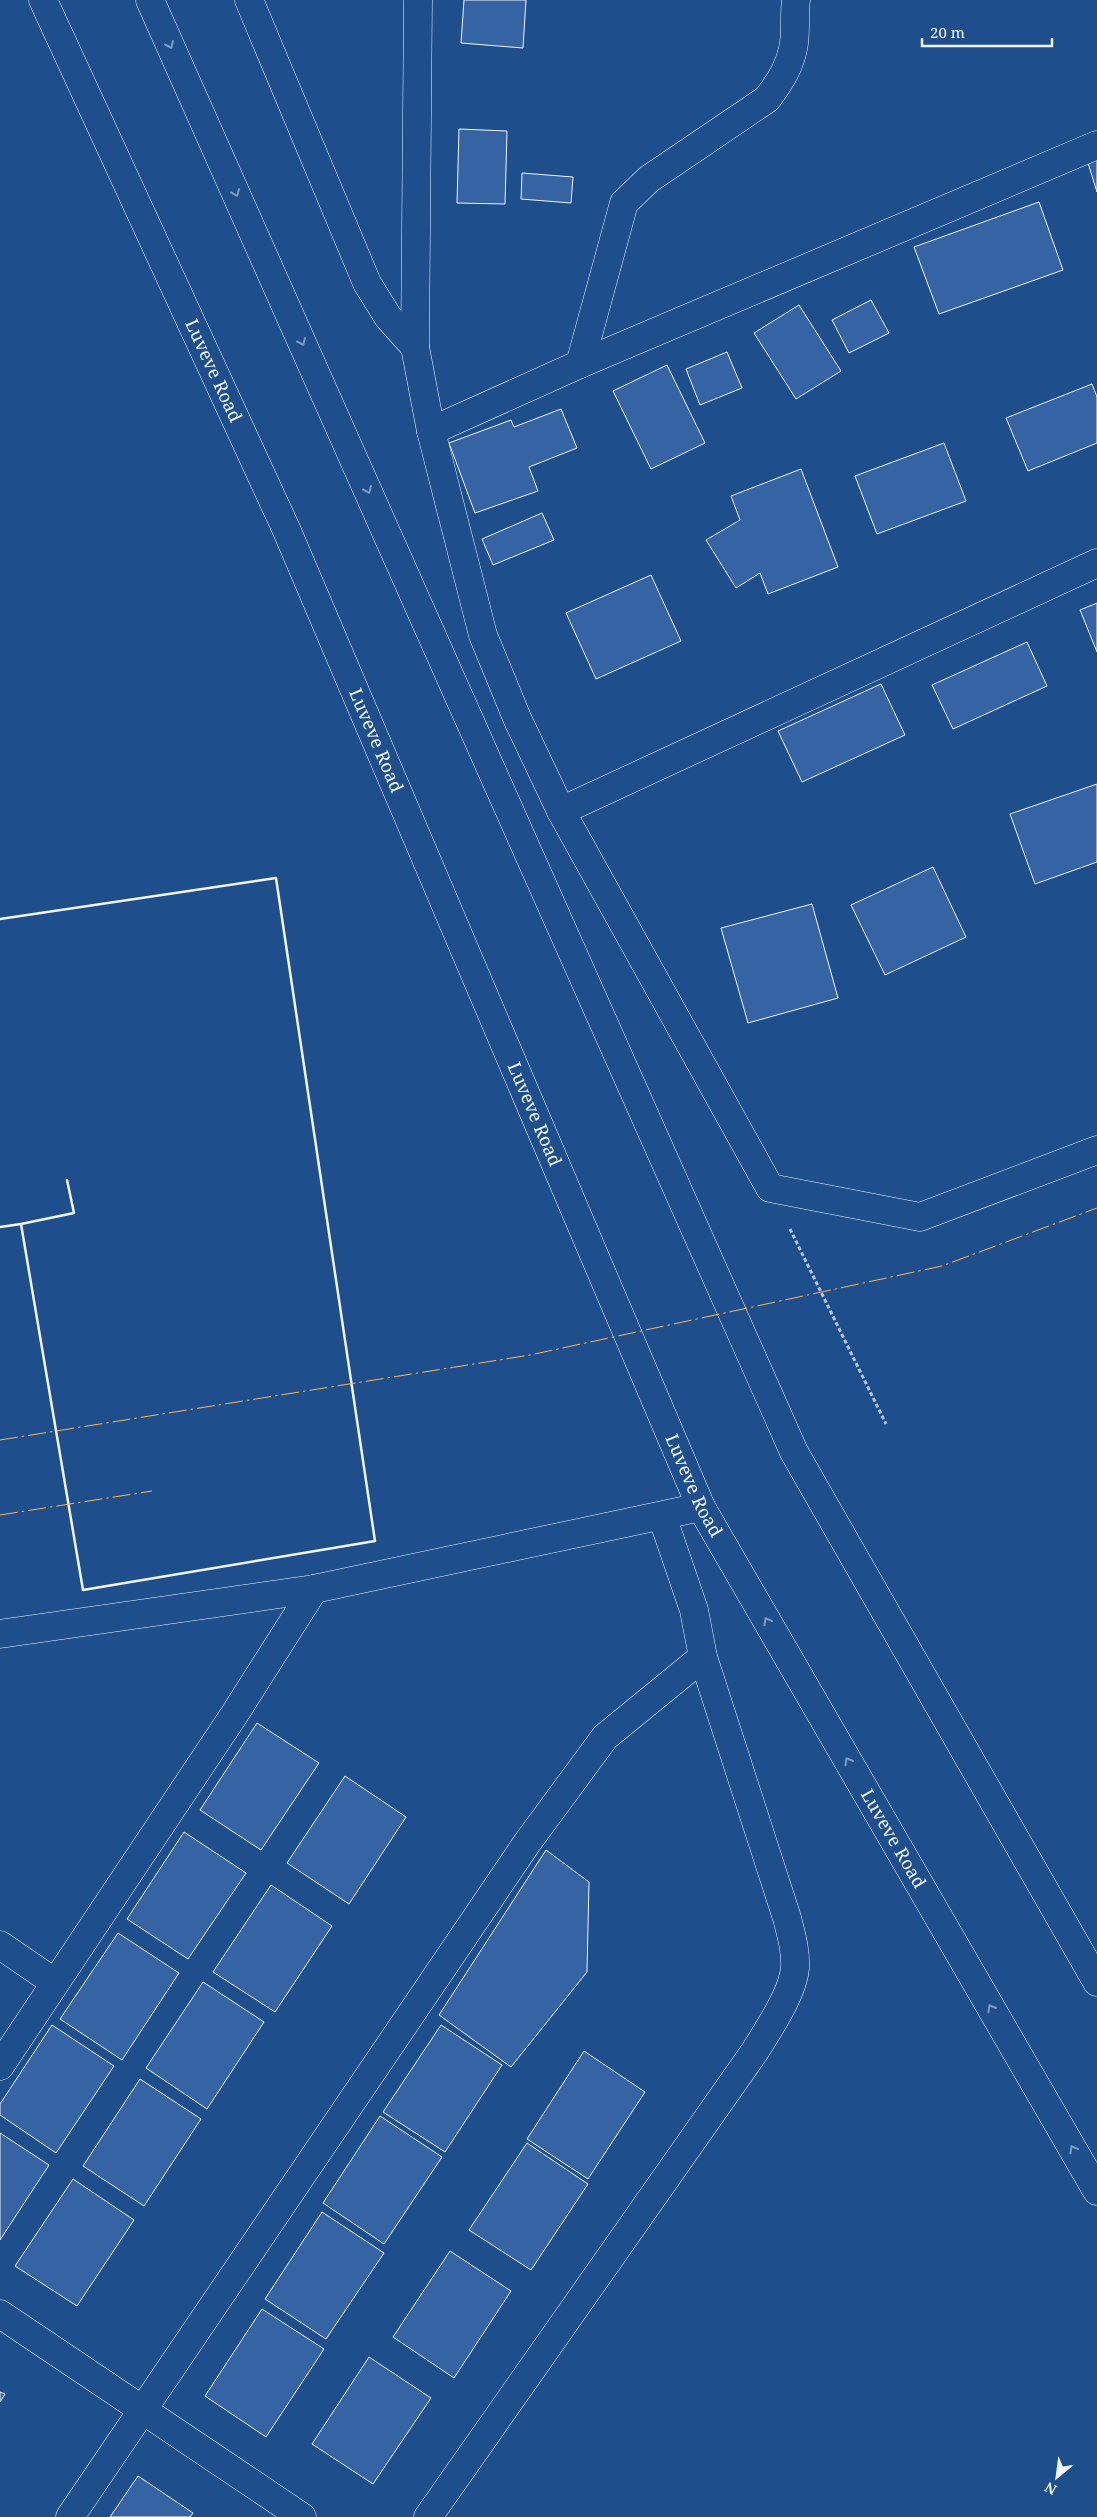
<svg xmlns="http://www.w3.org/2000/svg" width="1097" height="2517" viewBox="0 0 1097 2517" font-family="'Noto Serif',serif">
<rect width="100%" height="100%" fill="#1f4e8c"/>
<g fill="#3563a3" stroke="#f2f6ff">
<path d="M464,0H526L523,48L461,43Z"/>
<path d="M459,129L507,131L505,204L457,203Z"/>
<path d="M1097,157V192L1087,160Z"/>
<path d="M522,173L573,177L571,203L521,199Z"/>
<path d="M1039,202L1063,270L939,314L914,247Z"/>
<path d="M871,300L889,333L849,353L832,320Z"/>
<path d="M799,305L841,371L796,399L754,333Z"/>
<path d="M727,352L742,388L700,405L686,369Z"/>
<path d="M667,365L705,443L651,469L613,391Z"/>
<path d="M1092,384L1097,397V443L1028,471L1006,418Z"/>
<path d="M561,409L577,448L529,467L538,491L475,513L449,443L511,420L514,427Z"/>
<path d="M944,443L966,501L877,534L855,476Z"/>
<path d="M801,469L838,567L768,594L760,573L736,588L706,540L740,520L731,496Z"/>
<path d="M542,513L554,540L493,565L482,539Z"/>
<path d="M651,575L681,641L596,679L566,613Z"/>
<path d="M1097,603V652L1080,610Z"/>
<path d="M1027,642L1047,686L953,729L932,685Z"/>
<path d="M881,684L905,735L802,782L778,731Z"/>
<path d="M1097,784V862L1035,884L1010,814Z"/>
<path d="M933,867L966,937L885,975L851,905Z"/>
<path d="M812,904L838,998L748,1023L721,928Z"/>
<path d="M257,1723L319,1763L261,1850L200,1810Z"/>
<path d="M345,1776L406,1817L349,1904L287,1863Z"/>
<path d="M184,1832L246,1873L188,1959L127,1919Z"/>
<path d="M546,1850L589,1882L587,1972L511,2067L439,2015Z"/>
<path d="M271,1885L332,1926L275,2012L213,1972Z"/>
<path d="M118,1933L179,1973L122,2060L60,2019Z"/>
<path d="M203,1982L264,2022L207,2109L146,2068Z"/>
<path d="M52,2025L114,2066L56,2153L0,2115V2104Z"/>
<path d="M441,2025L502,2065L445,2152L383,2112Z"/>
<path d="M584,2051L645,2092L588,2179L527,2139Z"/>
<path d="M140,2079L201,2119L144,2206L83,2166Z"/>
<path d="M380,2116L442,2157L384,2244L323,2203Z"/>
<path d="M0,2133L49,2165L0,2240Z"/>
<path d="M527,2143L588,2184L531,2270L469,2230Z"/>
<path d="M73,2179L134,2220L77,2306L15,2266Z"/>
<path d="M322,2212L384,2253L326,2339L265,2299Z"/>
<path d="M450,2251L511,2291L454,2378L393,2337Z"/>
<path d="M262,2309L324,2349L266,2437L205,2396Z"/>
<path d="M369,2357L431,2398L373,2484L312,2444Z"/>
<path d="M0,2392L5,2394L0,2402Z"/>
<path d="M138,2476L193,2513L190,2517H110Z"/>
</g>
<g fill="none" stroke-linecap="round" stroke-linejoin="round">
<g stroke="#f2f6ff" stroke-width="29">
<g id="street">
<path d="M249,0L367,283L388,317L415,347"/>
<path d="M418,0L415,347L431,431L483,635L517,718L561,811L770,1188L920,1217L1097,1150"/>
<path d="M580,364L624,203L649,179L767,99C780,82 791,65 794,43C796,29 794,14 796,0"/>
<path d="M431,431L580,364L1097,145"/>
<path d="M561,811L1097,563"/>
<path d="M0,1634L314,1589L701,1507"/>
<path d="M0,1945L54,1982"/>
<path d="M0,2066L234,1715L314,1589"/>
<path d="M0,2314L302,2517"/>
<path d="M70,2517L527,1843L605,1737L703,1657"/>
<path d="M428,2517L755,2051C768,2030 793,1993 795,1968C796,1950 791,1934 787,1918L703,1657L694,1610L662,1516"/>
</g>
</g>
<g stroke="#f2f6ff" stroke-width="29">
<g id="secondary">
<path id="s1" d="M43,0L287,531L701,1507L1097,2191"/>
<path d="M150,0L794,1452L1097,1982"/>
</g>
</g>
<path stroke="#b3c4dc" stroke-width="3" stroke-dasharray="4 2.5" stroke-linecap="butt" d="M790,1229L886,1424"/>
<use href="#street" stroke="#1f4e8c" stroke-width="28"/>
<use href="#secondary" stroke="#1f4e8c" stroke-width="28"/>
<g stroke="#f2f6ff" stroke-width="2.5">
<path d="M0,919L276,878L375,1541L83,1590L21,1224L0,1227"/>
<path d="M21,1224L74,1213L67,1180"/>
</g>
<g stroke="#ffb74d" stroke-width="1" stroke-dasharray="18 4 2.5 4" stroke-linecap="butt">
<path d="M0,1440L530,1355L942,1266L1097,1208"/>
<path d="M0,1515L152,1491"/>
</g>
</g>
<defs><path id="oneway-chevron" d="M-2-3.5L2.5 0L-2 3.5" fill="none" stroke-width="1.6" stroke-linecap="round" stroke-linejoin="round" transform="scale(1.25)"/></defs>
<g stroke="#7e9ac0">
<use href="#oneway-chevron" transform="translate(170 45) rotate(66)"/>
<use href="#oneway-chevron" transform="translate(236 193) rotate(66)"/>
<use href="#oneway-chevron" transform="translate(302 342) rotate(66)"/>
<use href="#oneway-chevron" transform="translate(368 490) rotate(66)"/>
<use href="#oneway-chevron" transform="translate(767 1621) rotate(-120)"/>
<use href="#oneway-chevron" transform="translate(848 1761) rotate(-120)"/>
<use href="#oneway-chevron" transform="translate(991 2008) rotate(-120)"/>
<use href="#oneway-chevron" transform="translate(1073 2149) rotate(-120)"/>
</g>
<g text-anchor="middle" stroke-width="4" stroke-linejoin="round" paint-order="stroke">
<g font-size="18" fill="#f2f6ff" stroke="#1f4e8c">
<text dy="6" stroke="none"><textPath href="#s1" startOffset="408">Luveve Road</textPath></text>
<text dy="6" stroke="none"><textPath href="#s1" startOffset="812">Luveve Road</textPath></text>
<text dy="6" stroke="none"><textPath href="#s1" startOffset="1218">Luveve Road</textPath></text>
<text dy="6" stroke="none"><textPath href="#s1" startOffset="1622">Luveve Road</textPath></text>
<text dy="6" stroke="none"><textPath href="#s1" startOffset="2028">Luveve Road</textPath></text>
</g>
</g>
<g transform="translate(1057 2477) rotate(209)" stroke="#1f4e8c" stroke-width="4" paint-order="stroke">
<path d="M0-4L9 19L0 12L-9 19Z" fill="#f2f6ff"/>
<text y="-8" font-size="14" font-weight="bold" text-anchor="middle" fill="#f2f6ff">N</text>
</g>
<path d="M922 38v8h130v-8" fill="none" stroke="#f2f6ff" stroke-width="2.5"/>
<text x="930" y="38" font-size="15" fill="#f2f6ff" stroke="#1f4e8c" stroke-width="4" paint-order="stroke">20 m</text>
</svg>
